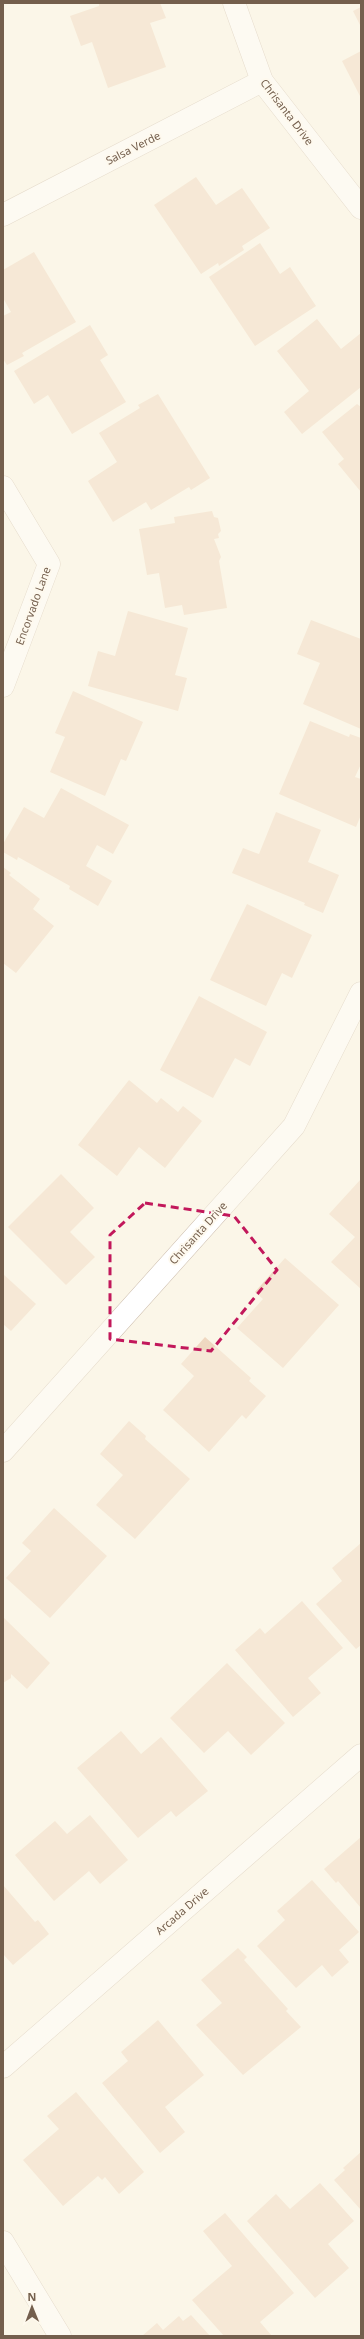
<svg xmlns="http://www.w3.org/2000/svg" width="364" height="2339" viewBox="0 0 364 2339" font-family="'Noto Sans',sans-serif">
<rect width="100%" height="100%" fill="#fbf6e8"/>
<g fill="#efd8c1">
<path d="M99,3H160L166,18L150,23L166,67L108,88L92,42L81,46L70,16L99,6Z"/>
<path d="M361,7V27L353,11Z"/>
<path d="M361,51V98L342,61Z"/>
<path d="M196,177L216,205L242,188L270,228L242,246L244,250L219,266L218,263L201,274L154,205Z"/>
<path d="M260,243L280,274L290,267L316,306L255,346L209,277Z"/>
<path d="M34,252L76,322L22,353L24,356L7,365L3,359V316L11,312L3,298V270Z"/>
<path d="M317,319L341,349L361,333V387L302,434L284,412L309,391L277,351Z"/>
<path d="M90,325L108,355L100,360L126,402L72,434L48,395L34,404L14,371Z"/>
<path d="M158,394L210,478L191,490L189,487L151,510L146,502L113,522L88,481L117,462L99,433L140,408L138,405Z"/>
<path d="M357,404L361,407V492L338,464L344,459L322,432Z"/>
<path d="M212,511L214,517L218,518L221,531L218,534L219,538L214,539L221,557L219,561L227,608L184,615L182,605L165,608L159,573L147,575L139,529L175,523L174,517Z"/>
<path d="M128,611L188,628L175,675L187,678L178,711L88,686L98,651L115,656Z"/>
<path d="M311,620L361,639V729L303,704L320,663L297,654Z"/>
<path d="M73,691L143,722L126,761L121,759L105,796L50,772L65,737L55,733Z"/>
<path d="M310,721L349,737L350,734L361,738V764L355,777L361,779V815L356,827L279,794Z"/>
<path d="M61,788L129,825L113,854L97,845L86,866L112,881L98,906L69,889L70,886L18,857L17,860L3,852V844L24,807L44,818Z"/>
<path d="M276,812L321,830L308,862L339,875L323,913L304,905L305,903L232,873L243,848L259,854Z"/>
<path d="M3,867L11,873L9,875L40,899L33,909L54,926L16,973L3,963Z"/>
<path d="M247,904L312,935L292,978L282,973L266,1006L210,980Z"/>
<path d="M199,996L267,1032L250,1066L235,1058L213,1098L160,1070Z"/>
<path d="M129,1080L157,1103L161,1098L178,1112L183,1106L202,1121L165,1168L139,1147L117,1176L78,1145Z"/>
<path d="M61,1174L94,1208L70,1232L95,1257L66,1285L8,1227Z"/>
<path d="M361,1179V1289L331,1262L355,1237L329,1214Z"/>
<path d="M285,1258L339,1305L283,1368L237,1328L263,1299L255,1292Z"/>
<path d="M3,1274L36,1304L11,1331L3,1324Z"/>
<path d="M205,1337L251,1378L249,1381L266,1396L246,1419L242,1415L209,1452L163,1410L194,1376L181,1364Z"/>
<path d="M129,1421L146,1436L145,1439L190,1479L135,1539L96,1505L123,1475L100,1454Z"/>
<path d="M54,1508L107,1556L50,1618L6,1578L31,1551L22,1543Z"/>
<path d="M361,1543V1645L356,1649L316,1604L342,1581L332,1568Z"/>
<path d="M302,1601L343,1648L308,1678L321,1693L293,1717L235,1650L260,1628L265,1634Z"/>
<path d="M3,1617L50,1663L27,1689L11,1674V1678L3,1683Z"/>
<path d="M227,1663L285,1723L251,1755L228,1731L204,1753L170,1718Z"/>
<path d="M121,1731L141,1754L161,1737L208,1791L176,1817L171,1811L138,1838L77,1768Z"/>
<path d="M90,1815L128,1860L100,1884L89,1871L54,1901L15,1855L55,1821L67,1834Z"/>
<path d="M361,1837V1908L338,1881L336,1883L324,1869Z"/>
<path d="M312,1880L359,1932L339,1950L349,1962L332,1977L322,1965L296,1988L257,1946L285,1920L277,1911Z"/>
<path d="M3,1885L35,1922L38,1920L49,1934L13,1965L3,1954Z"/>
<path d="M238,1948L247,1957L244,1960L288,2009L286,2011L301,2027L243,2075L196,2025L222,2003L201,1980Z"/>
<path d="M158,2020L204,2075L165,2107L185,2132L160,2153L102,2083L128,2061L121,2052Z"/>
<path d="M76,2092L144,2172L119,2194L105,2177L102,2180L98,2176L63,2206L23,2160L59,2129L47,2116Z"/>
<path d="M361,2152V2210L334,2180L345,2170L343,2168Z"/>
<path d="M320,2183L354,2221L328,2244L349,2268L315,2298L247,2221L276,2194L290,2209Z"/>
<path d="M225,2213L294,2293L260,2322L272,2336H224L192,2300L232,2266L203,2231Z"/>
<path d="M191,2315L210,2336H142L157,2323L163,2330L179,2316L183,2321Z"/>
</g>
<g fill="none" stroke-linecap="round" stroke-linejoin="round">
<g stroke="#cdbeae" stroke-width="23">
<g id="minor">
<path d="M234,3L262,81L361,208"/>
<path d="M3,215L262,81"/>
<path d="M3,487L49,564L3,686"/>
<path d="M3,1451L294,1126L361,993"/>
<path d="M3,2067L361,1755"/>
<path d="M3,2242L60,2336"/>
</g>
</g>
<use href="#minor" stroke="#fff" stroke-width="22"/>
</g>
<path d="M0 0H364V2339H0ZM145,1203L234,1216L277,1270L211,1351L110,1339V1235Z" fill="#fbf6e8" fill-opacity=".55" fill-rule="evenodd"/>
<path fill="none" stroke="#c2185b" stroke-width="3" stroke-dasharray="8 5" stroke-linejoin="round" d="M145,1203L234,1216L277,1270L211,1351L110,1339V1235Z"/>
<g text-anchor="middle" stroke-width="4" stroke-linejoin="round" paint-order="stroke">
<g font-size="11" fill="#745f4d" stroke="#fef9ee">
<text transform="translate(287 112) rotate(53)" y="4">Chrisanta Drive</text>
<text transform="translate(133 148) rotate(-27)" y="4">Salsa Verde</text>
<text transform="translate(33 606) rotate(-70)" y="4">Encorvado Lane</text>
<text transform="translate(198 1233) rotate(-48)" y="4">Chrisanta Drive</text>
<text transform="translate(182 1911) rotate(-41)" y="4">Arcada Drive</text>
</g>
</g>
<rect width="364" height="2339" fill="none" stroke="#745f4d" stroke-width="8"/>
<g transform="translate(32 2307) rotate(359)" stroke="#fef9ee" stroke-width="3" paint-order="stroke">
<path d="M0-3L7 15L0 10L-7 15Z" fill="#745f4d"/>
<text y="-6" font-size="11" font-weight="bold" text-anchor="middle" fill="#745f4d">N</text>
</g>
</svg>
